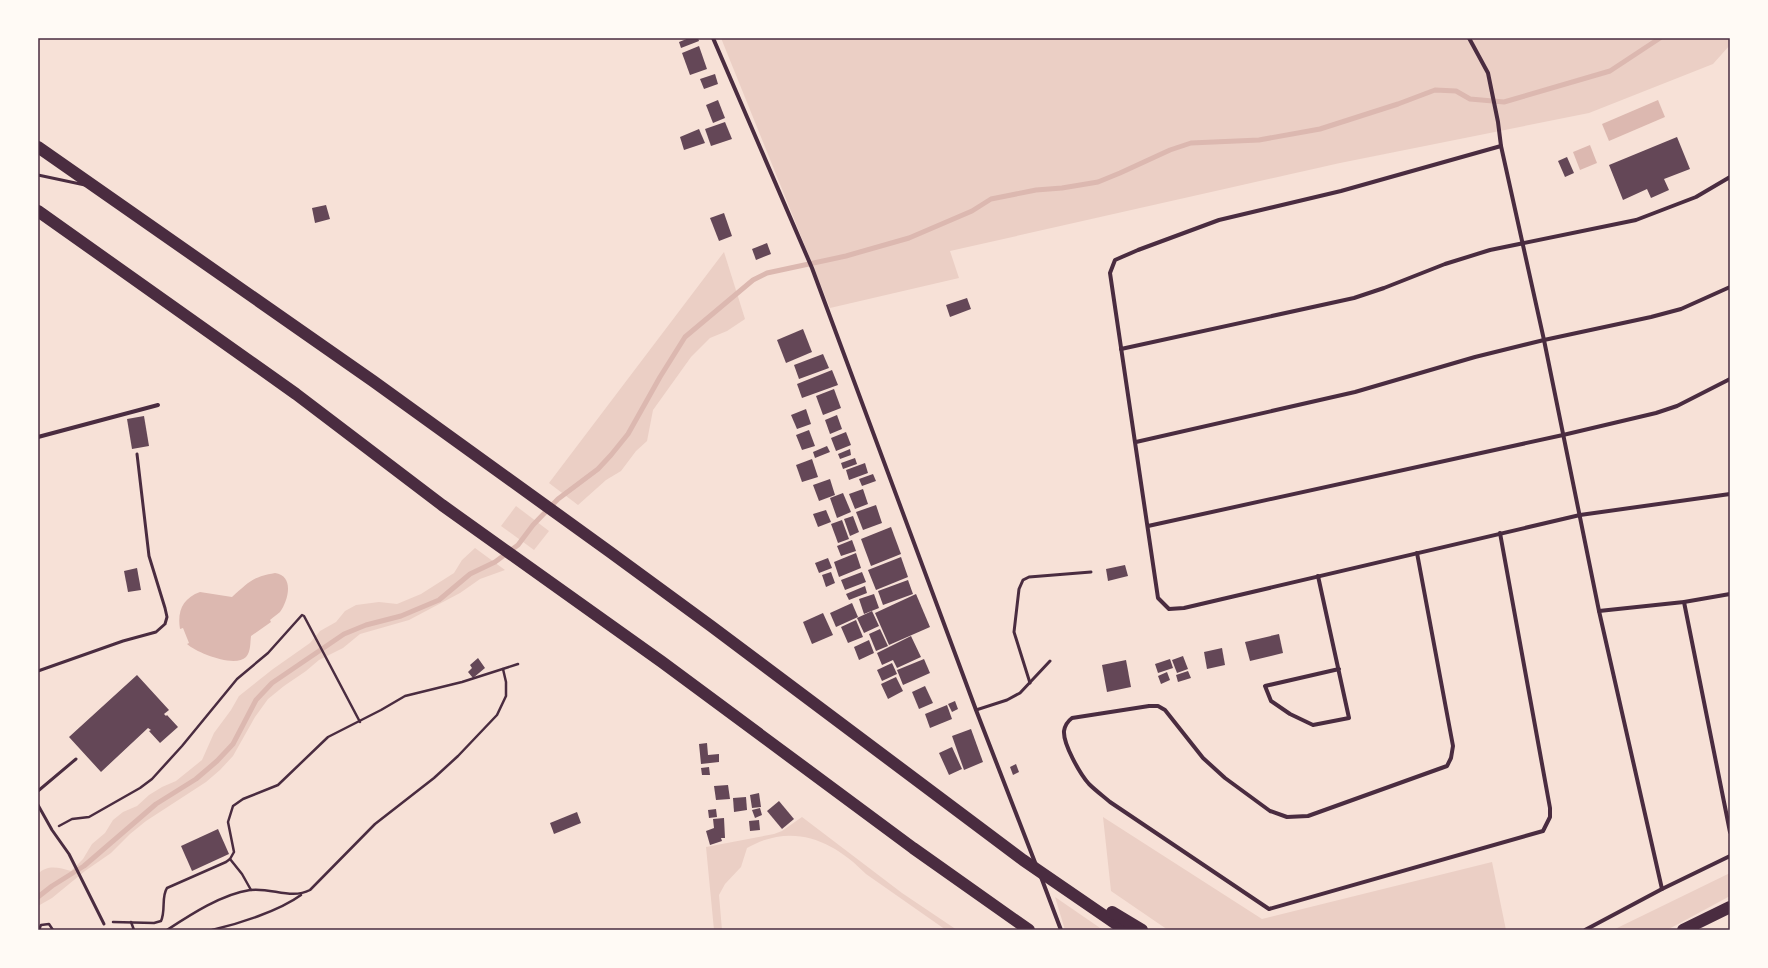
<svg xmlns="http://www.w3.org/2000/svg" width="1768" height="968" viewBox="0 0 1768 968" font-family="Spectral,serif">
<rect width="100%" height="100%" fill="#f7e1d7"/>
<g fill="#ebcfc5">
<path d="M721,38H1730V45L1713,64L1589,113L1340,163L950,251L959,278L830,308Z"/>
<path d="M724,252L745,319L727,331L710,338L691,357L653,410L647,441L636,451L621,471L606,480L578,505L549,483Z"/>
<path d="M516,506L549,531L534,550L501,526Z"/>
<path d="M475,548L505,570L480,579L460,593L409,620L360,634L343,648L319,660L306,671L284,686L268,699L255,717L233,756L220,770L206,782L146,821L130,834L111,853L85,871L52,898L38,906V874C48,864 59,868 71,871L83,859L92,844L105,833L113,820L123,812L137,806L149,795L162,787L176,781L202,760L214,733L231,710L239,696L273,669L310,643L320,631L336,622L345,611L356,605L379,602L397,604L421,594L454,573L462,560Z"/>
<path d="M802,817L902,893L957,930H946L866,874C833,840 792,822 747,848L741,867L725,884L719,895L722,930H714L706,847L774,834L782,831Z"/>
<path d="M1103,817L1262,919L1492,862L1506,930H1168L1111,891Z"/>
<path d="M1730,873V896L1667,930H1613Z"/>
<path d="M1055,897L1103,930H1065Z"/>
</g>
<g fill="#dcb8b0">
<path d="M1658,100L1665,117L1609,141L1602,124Z"/>
<path d="M1590,145L1597,163L1580,170L1573,152Z"/>
<path d="M275,573C295,576 288,601 280,612C277,615 273,617 270,620L271,622L251,636C250,643 251,651 246,657C235,668 197,653 187,644L189,643L183,628L180,629C177,611 183,598 200,592L232,597C249,582 252,577 275,573Z"/>
</g>
<g fill="none" stroke-linecap="round" stroke-linejoin="round">
<path stroke="#dcb8b0" stroke-width="5" d="M38,897L52,886L84,866L156,804L196,779L217,761L233,744L256,700L272,683L344,634L366,625L401,616L439,600L470,574L495,562L518,545L533,525L558,499L598,469L611,455L628,434L660,377L685,337L753,280L767,273L846,256L909,238L972,211L991,199L1036,190L1062,188L1098,182L1120,173L1170,150L1191,143L1259,140L1320,129L1398,104L1435,90L1456,91L1470,99L1504,102L1610,71L1660,38"/>
</g>
<g fill="#644757">
<path d="M689,38H698L699,41L681,48L679,42Z"/>
<path d="M699,46L707,69L690,75L682,53Z"/>
<path d="M715,74L718,84L704,89L700,79Z"/>
<path d="M718,100L725,118L713,123L706,105Z"/>
<path d="M725,122L732,139L711,146L705,129Z"/>
<path d="M699,129L705,143L684,150L680,137Z"/>
<path d="M1677,137L1690,169L1664,179L1669,190L1651,198L1647,189L1623,200L1609,165Z"/>
<path d="M1567,157L1574,173L1565,177L1558,161Z"/>
<path d="M326,205L330,219L315,223L312,208Z"/>
<path d="M724,213L732,236L719,241L710,218Z"/>
<path d="M767,243L771,254L756,260L752,249Z"/>
<path d="M967,298L971,309L950,317L946,305Z"/>
<path d="M803,329L812,352L786,363L777,340Z"/>
<path d="M823,354L829,368L799,379L794,365Z"/>
<path d="M832,370L838,385L802,398L797,384Z"/>
<path d="M834,389L841,408L823,415L816,396Z"/>
<path d="M806,409L811,424L797,429L791,415Z"/>
<path d="M837,415L842,429L830,434L825,420Z"/>
<path d="M144,416L149,446L132,449L127,419Z"/>
<path d="M809,430L815,446L802,450L796,435Z"/>
<path d="M846,432L851,445L836,451L831,438Z"/>
<path d="M827,446L830,452L815,458L813,452Z"/>
<path d="M850,449L851,455L840,459L838,454Z"/>
<path d="M855,458L857,464L843,469L841,463Z"/>
<path d="M812,459L818,477L802,482L796,465Z"/>
<path d="M865,463L868,473L849,480L846,470Z"/>
<path d="M873,474L876,481L862,486L859,479Z"/>
<path d="M830,479L835,495L819,501L813,485Z"/>
<path d="M863,489L868,504L855,509L849,494Z"/>
<path d="M843,493L851,512L837,518L830,498Z"/>
<path d="M876,505L882,523L863,530L856,512Z"/>
<path d="M826,510L831,522L818,527L813,514Z"/>
<path d="M853,516L859,532L850,536L844,519Z"/>
<path d="M842,520L849,539L838,543L831,524Z"/>
<path d="M891,527L901,554L871,566L861,539Z"/>
<path d="M852,540L856,551L841,556L837,546Z"/>
<path d="M856,553L861,568L839,577L834,562Z"/>
<path d="M901,557L908,577L876,590L868,570Z"/>
<path d="M828,558L832,568L819,573L815,563Z"/>
<path d="M1125,565L1128,576L1108,581L1106,569Z"/>
<path d="M137,568L141,590L128,592L124,571Z"/>
<path d="M831,572L835,583L826,587L822,575Z"/>
<path d="M862,572L866,582L845,590L841,580Z"/>
<path d="M908,580L913,594L883,605L878,591Z"/>
<path d="M865,586L867,593L849,600L846,594Z"/>
<path d="M874,594L879,608L864,614L859,599Z"/>
<path d="M916,594L930,627L889,645L875,613Z"/>
<path d="M852,603L858,617L836,627L830,613Z"/>
<path d="M872,611L879,626L864,633L857,618Z"/>
<path d="M823,613L833,635L812,644L803,622Z"/>
<path d="M856,620L863,637L848,643L841,627Z"/>
<path d="M880,629L888,646L876,651L869,634Z"/>
<path d="M1279,634L1283,653L1250,661L1245,642Z"/>
<path d="M911,636L921,657L897,668L893,660L882,665L877,653Z"/>
<path d="M869,640L874,653L859,660L854,647Z"/>
<path d="M1222,648L1225,665L1207,669L1204,652Z"/>
<path d="M1183,656L1188,669L1177,673L1172,660Z"/>
<path d="M478,658L485,668L473,678L468,672L472,668L470,665Z"/>
<path d="M924,659L930,673L903,685L897,670Z"/>
<path d="M1170,659L1173,668L1158,673L1155,664Z"/>
<path d="M1126,660L1131,687L1107,692L1102,665Z"/>
<path d="M892,663L897,674L882,681L877,670Z"/>
<path d="M1188,671L1191,678L1178,682L1176,675Z"/>
<path d="M1167,672L1170,680L1161,684L1158,676Z"/>
<path d="M137,675L169,710L164,714L166,716L167,715L178,727L160,743L149,731L151,730L148,728L101,772L69,737Z"/>
<path d="M896,677L903,691L888,699L881,684Z"/>
<path d="M925,686L933,703L919,709L912,692Z"/>
<path d="M955,701L958,709L952,712L948,704Z"/>
<path d="M947,705L952,719L930,728L925,714Z"/>
<path d="M971,729L983,762L964,770L952,736Z"/>
<path d="M707,743L708,755L719,754V762L701,764L699,744Z"/>
<path d="M952,747L962,769L949,775L939,753Z"/>
<path d="M1016,764L1019,772L1013,775L1010,767Z"/>
<path d="M709,767L710,775H702L701,768Z"/>
<path d="M728,785L730,799L716,800L714,786Z"/>
<path d="M759,793L761,807L752,808L750,795Z"/>
<path d="M746,797L747,810L734,812L733,798Z"/>
<path d="M779,801L794,819L782,829L767,811Z"/>
<path d="M760,808L762,815L755,818L752,810Z"/>
<path d="M716,809L717,817L709,818L708,810Z"/>
<path d="M577,812L581,823L554,834L550,823Z"/>
<path d="M724,818L725,838H721L722,841L710,845L706,831L714,828L713,819Z"/>
<path d="M759,820L760,830L750,831L749,821Z"/>
<path d="M218,829L229,854L192,871L181,846Z"/>
</g>
<g fill="none" stroke-linecap="round" stroke-linejoin="round">
<g stroke="#4a2c40" stroke-width="2.5">
<path d="M59,826L72,819L89,817L140,788L152,779L182,746L237,679L268,653L302,615L304,616L360,722"/>
<path d="M230,859L242,874L251,890"/>
<path d="M113,922L154,923L161,921C166,910 161,897 167,888L226,862L230,859L234,852L228,822L233,806L243,799L278,785L328,737L381,710L405,696L462,682L518,664"/>
<path d="M131,922L134,930"/>
<path d="M39,930L41,925L49,924L53,930"/>
<path d="M167,930C190,915 222,894 250,890C271,887 291,900 310,890L375,824L434,778L458,756L497,715L506,696V682L503,669"/>
<path d="M212,930C238,924 279,911 301,895"/>
</g>
<g stroke="#4a2c40" stroke-width="3">
<path d="M38,175L85,185"/>
<path d="M38,671L123,641L156,632L165,624L167,617L165,608L149,556L137,454"/>
<path d="M1030,683L1014,632L1019,589L1023,580L1029,577L1091,572"/>
<path d="M976,710L1007,700L1020,693L1050,661"/>
<path d="M38,791L76,759"/>
<path d="M38,805L52,830L69,854L104,924"/>
</g>
<g stroke="#4a2c40" stroke-width="4">
<path d="M713,38L812,268L976,710L1036,865"/>
<path d="M1469,38L1488,73L1498,122L1501,146L1544,340L1599,611L1662,889"/>
<path d="M1501,146L1341,191L1219,220L1138,250L1115,260L1110,273L1158,598L1169,609L1184,608L1580,515L1730,494"/>
<path d="M1121,349L1354,298L1384,288L1445,264L1490,250L1636,220L1696,197L1730,177"/>
<path d="M38,437L158,405"/>
<path d="M1136,442L1355,392L1475,357L1544,340L1651,317L1681,309L1730,287"/>
<path d="M1148,526L1563,435L1656,413L1677,406L1730,379"/>
<path d="M1417,553L1453,746L1451,758L1447,766L1308,816L1287,817L1270,811L1225,778L1203,758L1165,710L1158,706H1149L1072,718C1068,721 1065,725 1064,731C1063,744 1080,774 1089,784C1095,790 1103,796 1110,802L1269,909L1543,831L1550,817V808L1500,533"/>
<path d="M1318,576L1349,718L1313,725L1290,714L1271,701L1265,686L1339,669"/>
<path d="M1684,602L1730,832"/>
<path d="M1599,611L1684,602L1730,594"/>
<path d="M1041,877L1061,930"/>
<path d="M1585,930L1662,889L1730,856"/>
</g>
<g stroke="#4a2c40" stroke-width="12">
<path d="M38,147L373,381L610,552L711,626L1023,860L1125,930"/>
<path d="M38,211L296,394L442,505L662,662L913,848L1029,930"/>
<path d="M1112,912L1142,930"/>
<path d="M1683,930L1730,907"/>
</g>
</g>
<rect width="1768" height="968" fill="none" stroke="#fffaf5" stroke-width="78"/>
<rect x="39" y="39" width="1690" height="890" fill="none" stroke="#4a2c40" stroke-width="1.5"/>
</svg>
